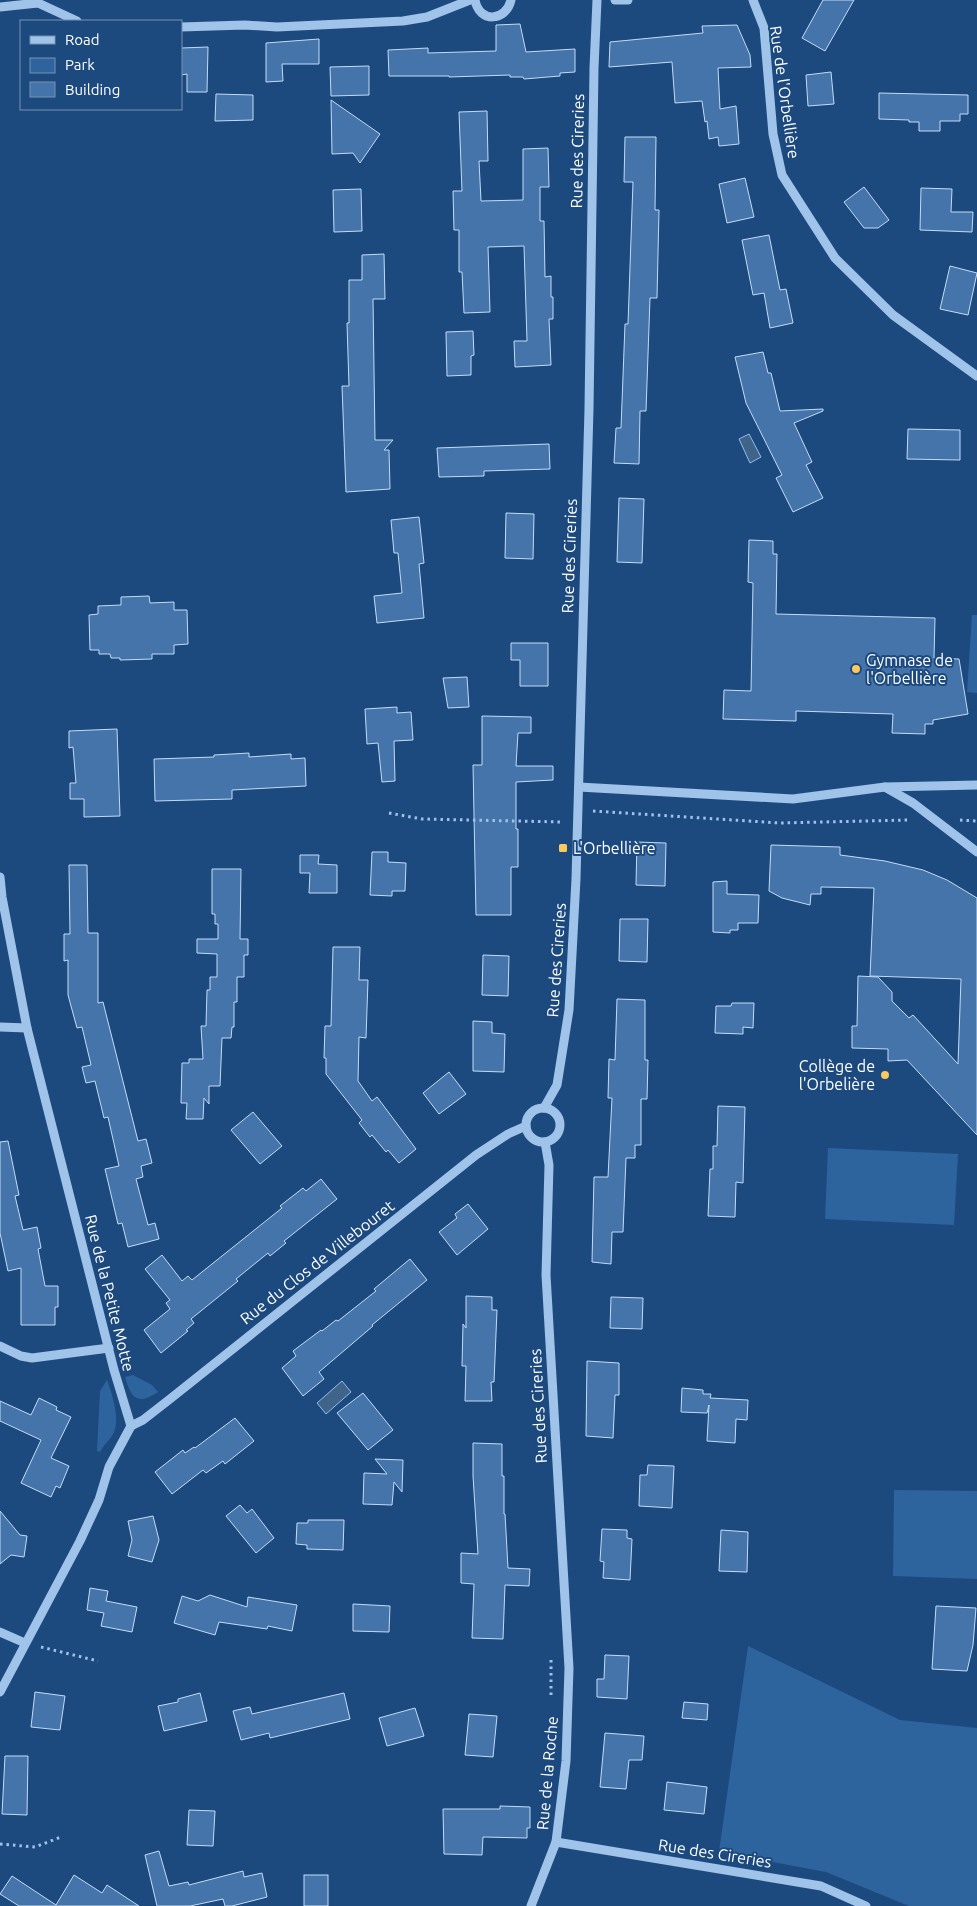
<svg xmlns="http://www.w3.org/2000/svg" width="977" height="1906" viewBox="0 0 977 1906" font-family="Ubuntu,sans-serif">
<rect width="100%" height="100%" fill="#1c4a7f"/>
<g fill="#2e649e">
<path d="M972,615H977V693L967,692Z"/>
<path d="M828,1148L958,1154L954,1225L825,1219Z"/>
<path d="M133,1375L152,1385L158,1392C137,1406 131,1398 125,1377Z"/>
<path d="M107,1380C112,1392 120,1420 114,1432C111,1439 104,1444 100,1452L97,1451L100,1391Z"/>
<path d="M894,1490L977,1491V1579L893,1576Z"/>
<path d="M748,1646L900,1720L977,1728V1906H909L826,1872L719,1852Z"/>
</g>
<g fill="#40638a" stroke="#92beeb">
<path d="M749,434L761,457L750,463L739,439Z"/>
<path d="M342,1381L351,1392L326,1414L317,1403Z"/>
</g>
<g fill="#4474a9" stroke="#c3dcf7">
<path d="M823,0H854L825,51L802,38Z"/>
<path d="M520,24L526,52L575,49V72L560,73V76L524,79L523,77H510V75L449,77V76H389L388,50L428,48V53L496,51V25Z"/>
<path d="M737,25L750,55L751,67L718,68L720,109L736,106L739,144L719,146L718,137L709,139L707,121L705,122L702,101L675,103L672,62L609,67L610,42L703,33L702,26Z"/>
<path d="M319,39V64H282L283,81L266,82V43Z"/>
<path d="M208,47L207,92H187V74L181,75V48Z"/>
<path d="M369,66V95L331,96L330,67Z"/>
<path d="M831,72L834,104L808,106L806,75Z"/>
<path d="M879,93L968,95V114H960V121H940V131H919V122H909V120L879,119Z"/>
<path d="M216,94L253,95V120L215,121Z"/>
<path d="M331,100L380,134L360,163L353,153L332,154Z"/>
<path d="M487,111L488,161H479L481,201L523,200V149L548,148L549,187H540V221H544L545,277L551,276V297H553V319H549L551,365L515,367L514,341H527L524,246L488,247L490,312L464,313L462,272H459V230H454L453,191H462L459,112Z"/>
<path d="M625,137H656L655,210H659L657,298H650L646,411H640L639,464L614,463L616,428H621L625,324H628L633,182H624Z"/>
<path d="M745,178L754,217L727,223L719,184Z"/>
<path d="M864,187L889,220L878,228H864L844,202Z"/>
<path d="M921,188L952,189L951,212H973L972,232L920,230Z"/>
<path d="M361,189L362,231L334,232L333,190Z"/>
<path d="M769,235L780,290L786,289L793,323L770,328L764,293L753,295L742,240Z"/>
<path d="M384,254L385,299H373L375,440H393L384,450H389L390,489L346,492L342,386H349L347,323H349V280H362V255Z"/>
<path d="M950,266L977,273L968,315L940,309Z"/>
<path d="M473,331L474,355L471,356V375L447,376L446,332Z"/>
<path d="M763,352L768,373H771L780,411L823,409V411L794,423L812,462L806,465L823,498L793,512L776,478L782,475L746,403L735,357Z"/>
<path d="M908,429L960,430V460L907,459Z"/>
<path d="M549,444L550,469L484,471V476L439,477L437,448Z"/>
<path d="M619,498L644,499L642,563L617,562Z"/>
<path d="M506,513L534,514L533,559L505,558Z"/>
<path d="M419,517L424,563L419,564L424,618L377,623L374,596L402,593L398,553H394L391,520Z"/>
<path d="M749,540L773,541V554H777L776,614L935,618L934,658L959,659L968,714L933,720V724H925V734L892,733L893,714L796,711V721L723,719L724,690L751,691L753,583L748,582Z"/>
<path d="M149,596L150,603L174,602V610H187L188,644L174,645V654H152V659L120,660V658H111L110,654H99V650H90L89,615L98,614V606L121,605V597Z"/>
<path d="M511,643H548V686H520V660H511Z"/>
<path d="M467,677L469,707L448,708L443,678Z"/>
<path d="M397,707V713L411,712L413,740L394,741L395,781L382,782L378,743L367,744L365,709Z"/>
<path d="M482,716L531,717V733H518L516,766H553V780L516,782V829H518V867H511V915H476L473,765H482Z"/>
<path d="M117,729L120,816L84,817V799H70V783H76L73,747L69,748V731Z"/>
<path d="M249,753V757L291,754V759L305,758L306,786L232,790V799L155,801L154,759L214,757V755Z"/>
<path d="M637,842L666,843L665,886L636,885Z"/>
<path d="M771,845L840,847V855L885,861L923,870L947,880L977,898V1135L907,1060L888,1061V1049L852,1048V1026H857L858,976L878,977L892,992V1001L909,1018L913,1015L958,1064L961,979L870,976L874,888L821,887V894H811L810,905L782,898L769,891Z"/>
<path d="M372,852H388V862L406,863L405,891H392V896L370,895Z"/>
<path d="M300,855H319L318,864L337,865V893H309L310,873H300Z"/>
<path d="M69,865H87L88,933H98V1003L103,1002L138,1141L146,1139L152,1163L141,1166L143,1177L136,1179L148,1225L155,1223L159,1239L128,1247L122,1223L118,1224L105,1169L119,1166L108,1117L104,1118L95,1081L86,1083L82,1067L91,1065L82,1027L77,1028L68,995V960L64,961V934H70Z"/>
<path d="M212,869H241L240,939H248V955H244V977H237V1002H234V1027H232L231,1038H222L220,1086H209V1104L204,1098L203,1119H186L187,1103H181L182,1063H189V1059H203L201,1026H206L207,990H210V977H217V954L197,953V939H218V924H215V914H212Z"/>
<path d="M727,881V894L759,895L758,923H738V930H730V933L713,932V882Z"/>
<path d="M620,919H648L647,962L619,961Z"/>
<path d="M333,947H360L359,980H368L366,1038L359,1037L358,1081L372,1101L377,1097L416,1149L399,1163L388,1150L386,1152L372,1135L370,1137L359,1123L362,1120L326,1074V1058H324L325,1026H331Z"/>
<path d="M483,955L509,956L508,996L482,995Z"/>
<path d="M617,999L645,1000V1060H648L647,1099H641V1145H635V1158H626L623,1232H612L611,1264L592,1262L594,1177H608L612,1098H608L609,1059L615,1060Z"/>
<path d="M732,1003H754L753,1028L743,1027V1034L715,1033L716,1006H731Z"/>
<path d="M473,1021L492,1022V1033L505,1034L504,1072L473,1071Z"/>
<path d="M449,1072L466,1094L439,1114L423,1093Z"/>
<path d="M718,1106L745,1107L743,1183L736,1182L735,1217L708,1216L710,1169H713V1146H717Z"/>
<path d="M253,1112L282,1146L260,1164L231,1130Z"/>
<path d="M8,1141L19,1195L15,1196L23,1230L37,1227L41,1248L38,1249L45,1286H58V1307H55V1325H21V1268L8,1271L0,1233V1142Z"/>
<path d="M321,1179L337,1199L284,1241L286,1243L270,1256L268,1253L236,1279L238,1281L191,1319L194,1323L186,1330L188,1331L161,1353L144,1330L170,1309L166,1303L170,1300L145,1269L162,1255L182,1281L188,1276L192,1280L282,1208L280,1206L303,1188L306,1191Z"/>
<path d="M468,1204L488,1229L457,1255L439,1232L457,1218L455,1214Z"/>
<path d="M410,1259L427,1280L372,1325L373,1326L319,1372L324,1379L303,1396L282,1368L296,1356L293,1351L321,1330L322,1331L336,1320L338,1321L376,1291L374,1289Z"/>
<path d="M466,1296L492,1297V1310H497L494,1382H491L492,1401H465L466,1366H462L463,1324L466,1328Z"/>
<path d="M611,1297L643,1298L642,1329L610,1328Z"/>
<path d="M587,1361L619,1363V1395H615L613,1438L586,1436Z"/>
<path d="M682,1388L703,1390V1394H711L710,1398L748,1400L747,1420L736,1419L735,1443L707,1441L709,1405L707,1413L681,1412Z"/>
<path d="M363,1393L393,1430L368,1450L337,1413Z"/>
<path d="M39,1398L57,1407L56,1410L71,1417L51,1458L69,1466L60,1488L56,1486L51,1497L21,1483L41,1440L0,1421V1401L31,1415Z"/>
<path d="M235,1418L254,1441L225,1464L223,1461L206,1473L203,1470L172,1494L155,1472L183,1450L185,1453L194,1447L195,1448Z"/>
<path d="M473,1443L502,1444V1476H504V1514H505L508,1568L530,1569L529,1586L505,1585L503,1639L472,1638L474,1584L461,1583V1553L478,1554L473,1476Z"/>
<path d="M375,1459L403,1460L402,1492L394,1482L392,1505L363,1504L364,1473L387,1474Z"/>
<path d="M648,1465L674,1466L672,1508L639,1506L640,1475H647Z"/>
<path d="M240,1505L247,1513L252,1509L274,1538L256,1553L226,1516Z"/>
<path d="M0,1511L20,1535L27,1536L24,1557L11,1555L0,1564Z"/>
<path d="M153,1516L159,1540L152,1562L128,1556L132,1540L128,1521Z"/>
<path d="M308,1520H344L343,1550L307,1549V1545L296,1544L297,1523H308Z"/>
<path d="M602,1529L627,1530V1538L632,1539L630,1580L603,1578L604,1562L600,1561Z"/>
<path d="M721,1530L748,1532L747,1572L719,1571Z"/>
<path d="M90,1588L108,1591L106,1601L137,1607L132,1632L101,1626L104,1613L87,1610Z"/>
<path d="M210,1595L247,1607L248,1597L297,1605L292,1631L268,1626L267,1629L219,1622L215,1635L174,1623L182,1596L198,1601Z"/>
<path d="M353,1604L390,1606L389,1632L353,1631Z"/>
<path d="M936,1606L976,1608L973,1645L967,1671L932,1669Z"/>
<path d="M605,1655L629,1656L627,1699L597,1697V1679H604Z"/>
<path d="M35,1692L65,1696L60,1730L31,1727Z"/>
<path d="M200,1693L207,1721L164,1731L158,1706L178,1702V1699Z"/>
<path d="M344,1693L350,1719L270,1738L269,1733L241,1740L233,1711L250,1707L252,1714Z"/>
<path d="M684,1702L708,1704L707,1720L682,1718Z"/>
<path d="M415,1708L424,1736L387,1746L379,1718Z"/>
<path d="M469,1714L497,1716L493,1757L465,1755Z"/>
<path d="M605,1733L644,1736L642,1760H629L626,1789L600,1787Z"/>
<path d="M5,1756H28L27,1815L2,1814Z"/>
<path d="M667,1782L707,1787L704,1814L664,1810Z"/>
<path d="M500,1806L530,1807V1828H527V1838L483,1837L482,1855L444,1854L443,1809H500Z"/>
<path d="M189,1810L215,1811L213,1846L187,1845Z"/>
<path d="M159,1851L169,1886L188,1882L189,1885L243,1871L244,1877L262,1873L267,1897L232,1906H225L223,1899L190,1906H157L145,1855Z"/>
<path d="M74,1875L102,1893L107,1885L139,1906H19L0,1894L12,1876L56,1905Z"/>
<rect x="304" y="1875" width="24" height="31"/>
</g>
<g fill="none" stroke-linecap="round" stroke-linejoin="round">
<g stroke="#9fc3e9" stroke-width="3" stroke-dasharray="2.5 4" stroke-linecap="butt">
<path d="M593,811L780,823L909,820"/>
<path d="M389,813L422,819L562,822"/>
<path d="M960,820L977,821"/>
<path d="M41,1647L98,1661"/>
<path d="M551,1695V1659"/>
<path d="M0,1844L35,1847L61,1837"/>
</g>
<g stroke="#9fc3e9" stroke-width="9">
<path d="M475,0C479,23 506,22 511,0"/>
<path d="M615,0H628"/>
<path d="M753,0L764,28L773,134L782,175L835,258L893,315L977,376"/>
<path d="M0,7L38,3L77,21"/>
<path d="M181,27L245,25L277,27L403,21L427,17L470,0"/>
<path d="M579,787L793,799L885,787L977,785"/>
<path d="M885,787L913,803L977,852"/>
<path d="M0,877L2,897L27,1028L114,1370L131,1426L109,1467L99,1500L80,1541L0,1692"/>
<path d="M0,1027L27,1028"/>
<path d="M544,1108L557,1085L569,1010L576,879L589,409L594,68L597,0"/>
<circle cx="543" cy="1125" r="17"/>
<path d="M0,1346L21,1356L32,1358L109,1348"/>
<path d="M131,1426L143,1420L170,1399L476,1155L508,1134L526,1126"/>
<path d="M0,1632L25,1643"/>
<path d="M556,1842L821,1886L866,1906"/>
<path d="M531,1906L556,1842L566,1761L569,1668L546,1275L549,1165L545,1142"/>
</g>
</g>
<g fill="#fac85d" stroke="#1c4a7f" stroke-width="2">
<circle cx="856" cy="669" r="5"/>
<rect x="558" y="843" width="10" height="10" rx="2.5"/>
<circle cx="885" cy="1075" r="5"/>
</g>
<g text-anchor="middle" stroke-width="4" stroke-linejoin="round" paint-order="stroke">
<g font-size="16" fill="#fff" stroke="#1c4a7f">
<text transform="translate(785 92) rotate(82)" y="6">Rue de l'Orbellière</text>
<text transform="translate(577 151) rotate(-89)" y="6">Rue des Cireries</text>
<text transform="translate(569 556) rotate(-88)" y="6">Rue des Cireries</text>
<text transform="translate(556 960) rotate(-86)" y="6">Rue des Cireries</text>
<text transform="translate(317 1262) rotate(-38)" y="6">Rue du Clos de Villebouret</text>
<text transform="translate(110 1293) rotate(76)" y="6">Rue de la Petite Motte</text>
<text transform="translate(538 1406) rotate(-93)" y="6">Rue des Cireries</text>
<text transform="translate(547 1773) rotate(-85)" y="6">Rue de la Roche</text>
<text transform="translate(715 1853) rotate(9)" y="6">Rue des Cireries</text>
</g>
<g font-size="16" fill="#fff" stroke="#1c4a7f" text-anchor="start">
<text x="866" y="666">Gymnase de<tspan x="866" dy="18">l'Orbellière</tspan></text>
<text x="573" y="854">L'Orbellière</text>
<text x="875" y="1072" text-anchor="end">Collège de<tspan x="875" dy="18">l'Orbelière</tspan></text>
</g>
</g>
<rect x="20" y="20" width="162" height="90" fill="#1c4a7f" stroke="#7792b2"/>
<rect x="30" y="36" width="25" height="8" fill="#9fc3e9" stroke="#7792b2"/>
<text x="65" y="45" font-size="15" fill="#ffffff">Road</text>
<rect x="30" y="58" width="25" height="15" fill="#2e649e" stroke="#7792b2"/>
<text x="65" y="70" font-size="15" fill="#ffffff">Park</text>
<rect x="30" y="82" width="25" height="15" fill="#4474a9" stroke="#7792b2"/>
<text x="65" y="95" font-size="15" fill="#ffffff">Building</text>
</svg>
